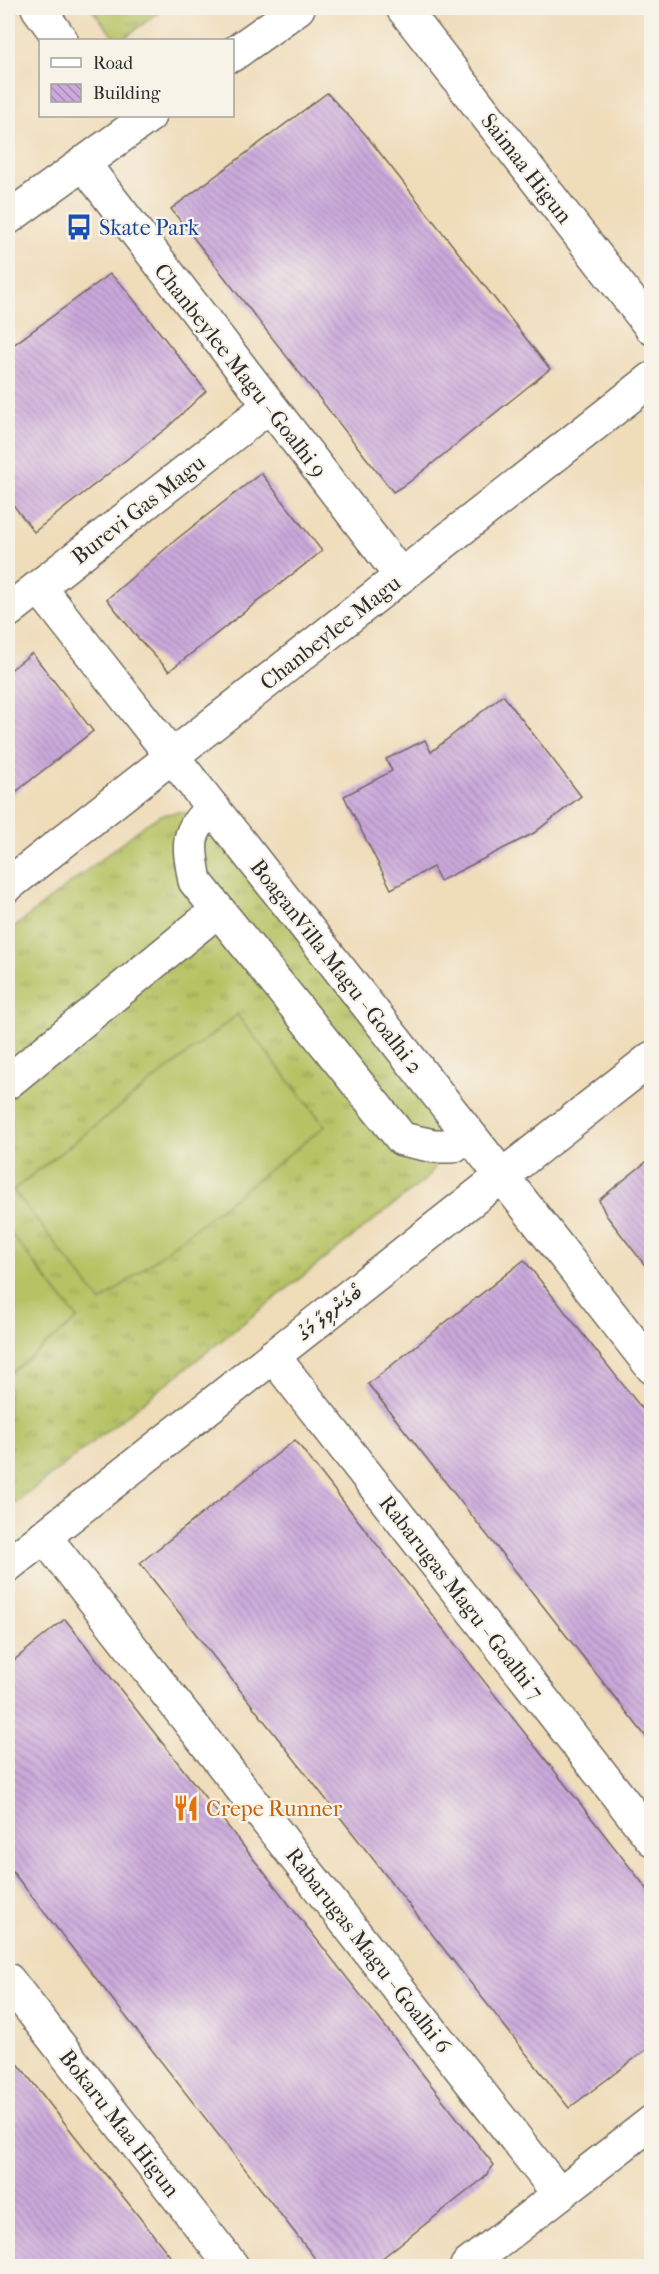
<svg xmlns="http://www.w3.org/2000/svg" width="659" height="2274" viewBox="0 0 659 2274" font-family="'IM FELL French Canon','Noto Sans Thaana',serif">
<defs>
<pattern id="grass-tufts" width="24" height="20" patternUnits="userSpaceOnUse" patternTransform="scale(1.5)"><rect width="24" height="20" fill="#b6c365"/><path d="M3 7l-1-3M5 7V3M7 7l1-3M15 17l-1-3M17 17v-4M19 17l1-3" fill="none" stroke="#949f53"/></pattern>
<pattern id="building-back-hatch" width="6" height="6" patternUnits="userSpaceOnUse" patternTransform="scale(1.5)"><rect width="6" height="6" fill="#cba9dc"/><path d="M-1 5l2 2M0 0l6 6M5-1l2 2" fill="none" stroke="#a58ab3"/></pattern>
</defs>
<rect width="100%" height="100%" fill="#f7f3e8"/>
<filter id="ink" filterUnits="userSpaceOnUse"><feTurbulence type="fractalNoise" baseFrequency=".0167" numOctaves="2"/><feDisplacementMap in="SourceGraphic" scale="12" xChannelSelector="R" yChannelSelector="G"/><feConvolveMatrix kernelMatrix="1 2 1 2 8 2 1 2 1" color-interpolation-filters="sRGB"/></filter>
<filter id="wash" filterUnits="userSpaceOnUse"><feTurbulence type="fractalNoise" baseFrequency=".008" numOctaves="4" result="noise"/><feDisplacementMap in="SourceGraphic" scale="24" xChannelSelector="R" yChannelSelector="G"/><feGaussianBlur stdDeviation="1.35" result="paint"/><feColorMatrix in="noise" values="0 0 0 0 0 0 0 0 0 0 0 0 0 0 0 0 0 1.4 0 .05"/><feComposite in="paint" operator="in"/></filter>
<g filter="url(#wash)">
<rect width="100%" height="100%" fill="#efdcb9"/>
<g fill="url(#grass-tufts)" stroke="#707748" stroke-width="1.5">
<path d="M91,8H165L121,40H116Z"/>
<path d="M178,812L195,814L210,823L437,1115C446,1140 444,1157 427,1178L8,1509V932L146,824L161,815Z"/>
</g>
<g fill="#b6c365" stroke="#707748" stroke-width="1.5">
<path d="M237,1015L325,1126L101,1302L13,1190Z"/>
<path d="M8,1230L78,1319L8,1375Z"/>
</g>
<g id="blocks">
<g fill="url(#building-back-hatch)">
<path d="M327,93L365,134L550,369L408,483L393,492L171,209Z"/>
<path d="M110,274L123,286L206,391L168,427L34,532L8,498V349Z"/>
<path d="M261,473L322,551L169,671L137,637L107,599L178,538Z"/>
<path d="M32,653L93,731L8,798V672Z"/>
<path d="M503,695L581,796L534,833L440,881L433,867L391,889L344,796L392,771L386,759L425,740L431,752Z"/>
<path d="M651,1158V1273L606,1215L599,1200Z"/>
<path d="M524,1260L651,1420V1743L368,1384Z"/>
<path d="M295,1440L651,1894V2046L569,2108L140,1563Z"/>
<path d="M65,1619L494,2165L484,2178L372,2266H321L8,1866V1665Z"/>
<path d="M8,2051L56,2112L178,2266H8Z"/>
</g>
</g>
</g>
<g filter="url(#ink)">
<use href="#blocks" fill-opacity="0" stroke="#70695d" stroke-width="1.5"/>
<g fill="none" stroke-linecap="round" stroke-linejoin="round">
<g stroke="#70695d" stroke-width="36">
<g id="minor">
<path d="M38,8L61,40"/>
<path d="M403,8L652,328"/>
<path d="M232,55L298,8"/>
<path d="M83,163L401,576"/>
<path d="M8,218L149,116"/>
<path d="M39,587L652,1367"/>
<path d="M8,611L268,407"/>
<path d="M213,808C184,832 189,847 195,881L402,1139L434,1146H453L469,1135"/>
<path d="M8,885L652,379"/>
<path d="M8,1082L218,910"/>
<path d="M273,1356L652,1839"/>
<path d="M44,1536L559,2194"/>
<path d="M8,1565L652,1058"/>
<path d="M8,1980L232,2266"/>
<path d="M467,2266L652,2122"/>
</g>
</g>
<use href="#minor" stroke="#fff" stroke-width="33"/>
</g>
</g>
<defs>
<g id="bus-bare" transform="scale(2.07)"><path d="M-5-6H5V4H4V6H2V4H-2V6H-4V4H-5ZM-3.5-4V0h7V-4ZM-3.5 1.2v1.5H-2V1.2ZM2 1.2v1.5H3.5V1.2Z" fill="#1a4fb4" stroke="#f7f3e8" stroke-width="2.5" paint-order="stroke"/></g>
<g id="restaurant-bare" transform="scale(2.07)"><path d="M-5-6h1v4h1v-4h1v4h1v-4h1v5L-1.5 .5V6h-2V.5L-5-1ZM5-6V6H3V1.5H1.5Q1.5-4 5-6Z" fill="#e8710a" stroke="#f7f3e8" stroke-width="2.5" paint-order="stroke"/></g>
</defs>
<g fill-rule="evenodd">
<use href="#bus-bare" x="79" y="227"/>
<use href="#restaurant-bare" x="186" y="1808"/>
</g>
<g text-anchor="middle" stroke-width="4.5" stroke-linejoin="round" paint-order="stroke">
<g font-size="22" fill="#2b2b2b" stroke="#f7f3e8">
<text transform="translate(527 168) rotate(52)" y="8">Saimaa Higun</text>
<text transform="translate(241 370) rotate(52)" y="8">Chanbeylee Magu - Goalhi 9</text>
<text transform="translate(138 509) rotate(-38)" y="8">Burevi Gas Magu</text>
<text transform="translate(330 632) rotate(-38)" y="8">Chanbeylee Magu</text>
<text transform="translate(337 966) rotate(52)" y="8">BoaganVilla Magu - Goalhi 2</text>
<text transform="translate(329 1312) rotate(-38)" y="8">ބޯގަންވިލާ މަގު</text>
<text transform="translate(462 1597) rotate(52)" y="8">Rabarugas Magu - Goalhi 7</text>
<text transform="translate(369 1950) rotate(52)" y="8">Rabarugas Magu - Goalhi 6</text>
<text transform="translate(120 2123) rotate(52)" y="8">Bokaru Maa Higun</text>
</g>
<g font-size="22" fill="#164399" stroke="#f7f3e8" text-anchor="start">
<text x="99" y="235">Skate Park</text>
</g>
<g font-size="22" fill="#c56008" stroke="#f7f3e8" text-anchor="start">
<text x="206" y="1816">Crepe Runner</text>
</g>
</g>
<rect width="659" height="2274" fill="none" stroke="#f7f3e8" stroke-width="30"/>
<rect x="39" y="39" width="195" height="78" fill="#f7f3e8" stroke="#a5a39c" stroke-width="1.5"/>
<rect x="51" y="58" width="30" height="9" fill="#ffffff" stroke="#a5a39c" stroke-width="1.5"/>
<text x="93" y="69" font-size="18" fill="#2b2b2b">Road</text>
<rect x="51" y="84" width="30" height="18" fill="url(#building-back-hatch)" stroke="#a5a39c" stroke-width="1.5"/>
<text x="93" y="99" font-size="18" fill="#2b2b2b">Building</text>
</svg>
